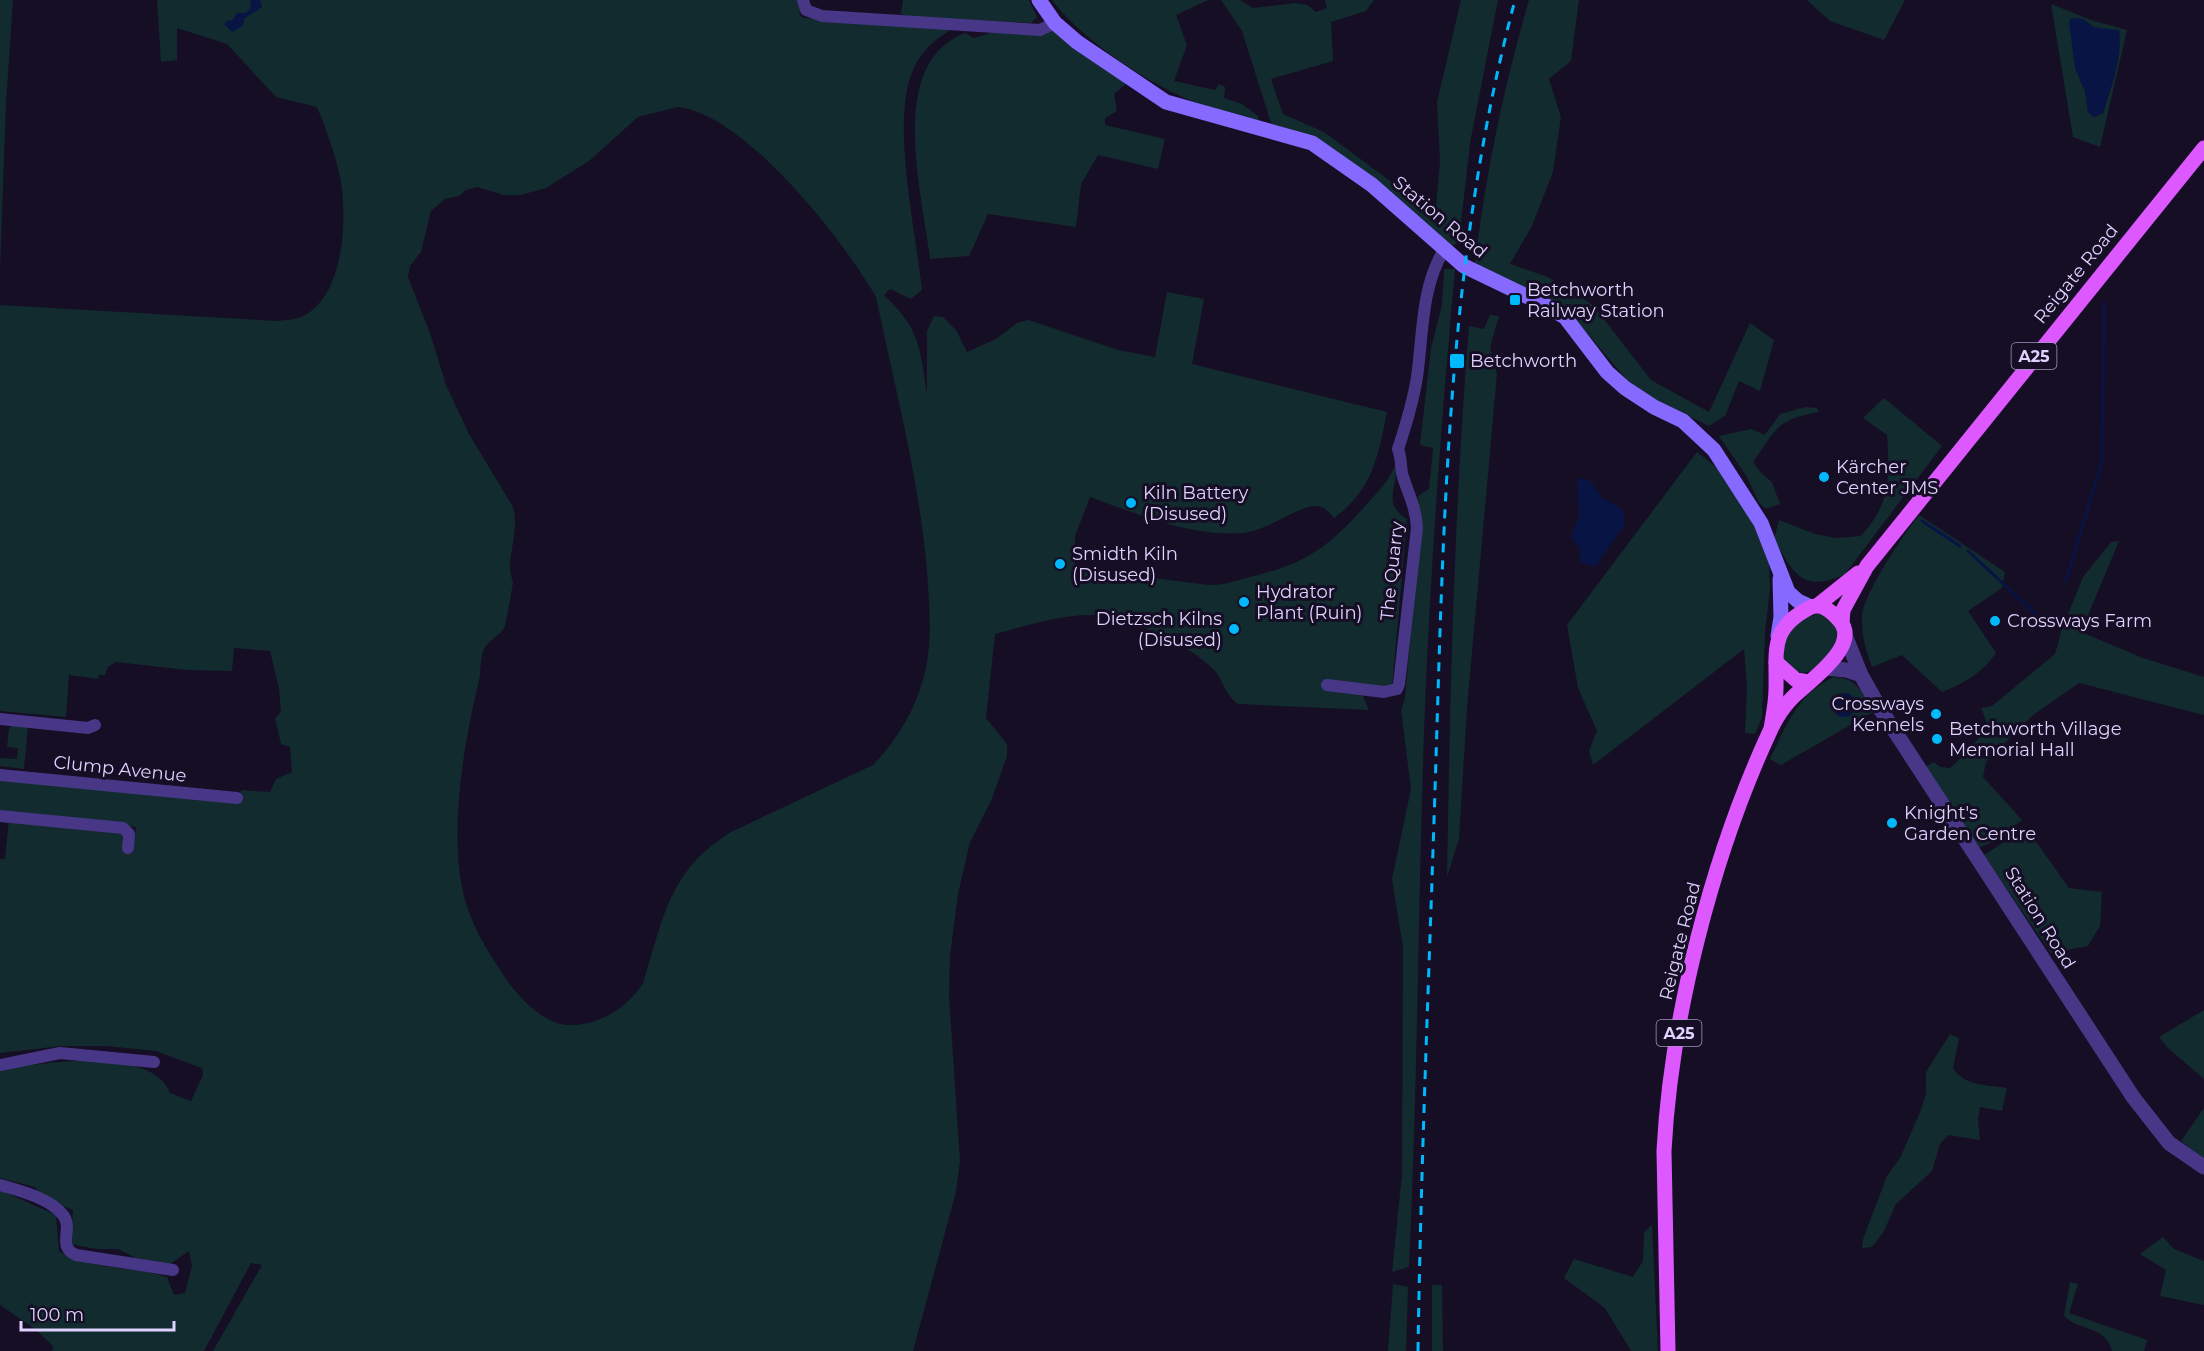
<svg xmlns="http://www.w3.org/2000/svg" width="2204" height="1351" viewBox="0 0 2204 1351" font-family="Montserrat,sans-serif">
<rect width="100%" height="100%" fill="#160e25"/>
<g fill="#112b2f" fill-rule="evenodd">
<path d="M0,0H13L6,103L0,271Z"/>
<path d="M157,0H799L800,16L805,18L945,26L949,31C932,41 918,55 911,75C892,127 916,233 922,290L911,299L890,289L884,295C920,329 919,345 927,393V331L934,316L943,317L956,330L967,352L996,339L1017,323L1029,320L1118,350L1155,357L1167,292L1204,299L1192,364L1387,412C1378,457 1373,489 1334,518C1329,512 1324,506 1316,506C1300,505 1267,531 1243,533C1190,537 1138,514 1090,497L1075,536V568L1209,585C1224,586 1236,580 1250,577C1305,564 1328,548 1365,506C1377,493 1388,482 1395,466C1399,488 1381,503 1407,519L1392,687L1362,694L1369,710L1239,704C1225,697 1224,679 1212,668C1186,643 1127,615 1090,615C1058,615 1026,626 995,634L986,718L1007,744V756L991,801L970,842L958,894L950,956L949,995L960,1161L956,1192L913,1351H213L262,1265L251,1263L204,1351H52L53,1346L35,1329L0,1305V1190L56,1215L59,1251C90,1270 133,1266 167,1277L174,1295L185,1293L192,1266L189,1251L170,1264L136,1258L118,1249H96L71,1244L73,1210L44,1198L35,1187L0,1178V1070C40,1063 152,1045 170,1093L191,1101L203,1075L202,1068L156,1051L106,1046H61L0,1053V859H5L9,820L117,831L122,834L123,851L133,853L136,827L0,813V779L239,803L241,790L270,792L276,779L292,772L290,747L281,744L275,718L281,712L279,688L270,651L234,648L232,671L187,670L116,662L108,667L105,675H98L99,679L69,675L66,717L0,711V305L276,321C283,320 292,320 299,318C345,300 348,217 340,177C335,153 326,129 317,107L276,97L227,44L177,28V60L161,62ZM678,107C745,114 844,241 876,297C895,388 919,478 927,571C929,600 932,632 927,662C920,701 901,736 873,765L731,832C668,871 664,918 643,983C628,1008 596,1027 567,1025C541,1023 515,993 502,973C484,946 468,919 462,887C450,826 464,741 479,681C481,670 480,659 484,649C489,639 501,636 505,626C506,622 513,585 513,582C512,578 510,574 510,569C510,548 519,528 513,507L469,434L446,385L430,333L408,277L410,266L421,252L431,211L445,199L459,196L466,190L477,187L504,195H521L546,188L589,161L638,117Z"/>
<path d="M903,0H1029L1037,17L1031,23L912,17L901,14Z"/>
<path d="M1052,0H1208L1176,15L1187,45L1174,81L1215,90L1219,84L1225,87L1224,98L1242,104L1258,116L1259,122C1239,116 1218,110 1198,103C1152,87 1081,39 1052,0Z"/>
<path d="M1221,0H1240L1253,8L1296,3L1307,5L1316,12L1327,8L1325,0H1374L1366,11L1331,22L1333,61L1271,79L1283,114L1324,132L1397,186L1424,209L1436,207L1440,162L1437,102L1461,0H1498L1470,143L1459,241L1449,249L1374,182L1272,126L1242,31Z"/>
<path d="M1529,0H1579L1571,61L1549,79L1561,117L1553,172L1532,226L1510,264L1548,277L1593,305L1651,380L1709,412L1750,323L1774,340L1760,391L1739,381L1725,416L1709,426L1651,398L1626,379L1572,315L1475,264C1485,175 1504,86 1529,0Z"/>
<path d="M1807,0H1905L1884,40L1830,21Z"/>
<path d="M2051,4L2091,20L2127,30L2100,147L2073,137ZM2083,19L2093,27L2115,74L2103,113L2094,117L2088,112L2085,91L2075,68Z"/>
<path d="M1054,29L1128,82L1114,94L1117,111L1105,118V125L1165,139L1158,169L1098,155L1081,184L1076,227L988,214L969,256L930,259C923,196 885,63 965,33L974,38L991,33Z"/>
<path d="M1444,269H1455C1442,414 1431,559 1425,705C1418,892 1418,1079 1409,1267L1392,1272L1402,1175L1403,948L1392,879L1411,789L1401,710L1405,698L1420,525L1418,496L1429,489L1433,448L1420,445L1431,348L1442,305Z"/>
<path d="M1490,315L1499,316L1490,347L1497,374L1467,708L1459,839L1447,877C1450,693 1454,510 1469,326L1484,329Z"/>
<path d="M1884,398L1942,446L1845,574C1803,594 1793,573 1774,539L1779,520L1815,534L1836,538L1861,536C1891,502 1890,478 1887,435L1863,418Z"/>
<path d="M1805,407L1817,408L1819,412C1776,420 1777,428 1753,462L1762,474L1772,482L1780,504L1766,509L1759,503L1747,477L1719,436L1751,429L1765,435L1780,414Z"/>
<path d="M1697,452L1726,475L1757,531L1769,558L1770,588L1765,633L1762,717L1755,734L1745,733L1747,686L1744,649L1593,765L1589,751L1597,731L1578,688L1567,625Z"/>
<path d="M1919,515L2005,572L2002,588L1968,611L1996,653C1982,673 1965,683 1942,692L1902,655L1872,667C1866,650 1861,635 1862,617C1863,594 1904,534 1919,515Z"/>
<path d="M2119,541L2081,632L2143,658L2204,677V715L2079,683L2033,715L1986,762L1983,777L2022,820L1993,842L1978,848L1923,768L1934,762L1940,767L1950,768C1965,755 1975,741 1989,728L1981,708L1992,706L2055,654L2062,629L2083,577L2111,542Z"/>
<path d="M1824,613C1827,617 1834,622 1836,628C1848,651 1795,703 1780,649C1790,630 1801,615 1824,613Z"/>
<path d="M1834,677C1859,679 1861,691 1873,712L1781,765L1770,759C1786,726 1798,693 1834,677Z"/>
<path d="M14,725L28,727L24,769L0,766V758L17,759L18,748L7,747L9,728Z"/>
<path d="M2026,828L2069,888L2102,892L2100,926L2088,946L2051,953L1984,855Z"/>
<path d="M2204,1010V1079L2168,1048L2159,1037Z"/>
<path d="M1950,1034L1959,1038L1953,1068C1963,1086 1989,1085 2007,1088L2002,1111L1980,1107L1978,1119L1980,1140L1948,1135L1940,1144L1932,1171L1896,1204L1883,1233L1872,1247L1862,1248L1863,1239L1887,1176L1900,1158L1921,1110L1926,1093V1072Z"/>
<path d="M2204,1108V1159L2181,1141Z"/>
<path d="M1652,1225L1658,1351H1631L1605,1308L1564,1278L1574,1259L1633,1277L1643,1261L1644,1232Z"/>
<path d="M2163,1237L2174,1249L2204,1261V1305L2160,1296L2166,1270L2140,1254Z"/>
<path d="M2070,1282L2078,1284L2069,1313L2147,1340L2144,1351H2112C2106,1325 2078,1331 2064,1316Z"/>
<path d="M1393,1284L1408,1287L1406,1351H1388Z"/>
<path d="M1432,1285H1442L1443,1351H1432Z"/>
</g>
<g fill="#081444">
<path d="M251,0H260L262,7L245,18L242,26L232,32L224,24L228,20L232,21L237,13H246L250,9Z"/>
<path d="M2071,18L2083,19L2093,27L2119,30C2123,57 2111,88 2103,113L2093,117L2088,112L2085,91L2075,68L2069,22Z"/>
<path d="M1580,478L1592,482L1602,498L1622,509L1625,524L1595,567L1580,562V550L1571,536L1579,516L1577,481Z"/>
<circle cx="1844" cy="705" r="12"/>
</g>
<g fill="none" stroke-linecap="round" stroke-linejoin="round">
<g stroke="#081444" stroke-width="3">
<path d="M1922,521L1960,546"/>
<path d="M1968,551L2038,616"/>
<path d="M2066,581L2102,461L2104,303"/>
</g>
<g stroke="#473786" stroke-width="12">
<path d="M803,0L806,10L822,16L1040,30L1055,23"/>
<path d="M1327,685L1384,692L1397,689L1399,684L1417,528C1416,508 1409,495 1403,477C1400,468 1402,459 1398,449C1406,425 1413,402 1417,377C1423,335 1421,287 1444,250"/>
<path d="M0,719L88,728L95,725"/>
<path d="M0,775L237,798"/>
<path d="M0,816L123,828L129,834L128,848"/>
<path d="M0,1065L60,1053L154,1062"/>
<path d="M0,1185C20,1191 50,1198 63,1215C74,1229 56,1246 76,1255L173,1270"/>
</g>
<g stroke="#473786" stroke-width="15">
<path d="M1845,635L1861,675L1879,707L2133,1097L2169,1143L2204,1167"/>
<path d="M1826,668L1846,670L1861,675"/>
</g>
<g stroke="#8669ff" stroke-width="15">
<path d="M1039,0L1055,23L1077,42L1166,102L1312,143L1372,185L1464,266L1543,304L1565,317L1607,372L1625,388L1654,407L1683,421L1714,450L1761,523L1788,592L1798,601L1811,607"/>
<path d="M1778,636L1781,617L1780,579"/>
</g>
<g stroke="#dd59ff" stroke-width="15">
<path d="M1818,605L1858,573"/>
<path d="M1842,623L1843,610L1867,566L2204,148"/>
<path d="M1776,662L1796,680L1809,682"/>
<path d="M1668,1351L1664,1151C1671,1015 1713,854 1770,731C1775,720 1784,706 1793,697C1808,682 1863,645 1839,620C1831,611 1821,602 1809,608C1769,629 1777,651 1776,689C1776,702 1773,716 1771,729"/>
</g>
<path stroke="#00b9fd" stroke-width="3" stroke-dasharray="9 8" stroke-linecap="butt" d="M1418,1351C1421,1153 1430,956 1436,758C1444,503 1449,248 1515,0"/>
</g>
<g fill="#00b9fd" stroke="#160e25" stroke-width="2">
<rect x="1509" y="294" width="12" height="12" rx="3"/>
<rect x="1449" y="353" width="16" height="16" rx="3"/>
<circle cx="1824" cy="477" r="6"/>
<circle cx="1131" cy="503" r="6"/>
<circle cx="1060" cy="564" r="6"/>
<circle cx="1244" cy="602" r="6"/>
<circle cx="1995" cy="621" r="6"/>
<circle cx="1234" cy="629" r="6"/>
<circle cx="1936" cy="714" r="6"/>
<circle cx="1937" cy="739" r="6"/>
<circle cx="1892" cy="823" r="6"/>
</g>
<g text-anchor="middle" stroke-width="6" stroke-linejoin="round" paint-order="stroke">
<g fill="#160e25" stroke="#a397be" stroke-width="1.5">
<rect x="2011.5" y="343" width="45" height="26" rx="4.5"/>
<rect x="1656.5" y="1020" width="45" height="26" rx="4.5"/>
</g>
<g font-size="16" font-weight="bold" fill="#dfd2ff">
<text x="2034" y="362">A25</text>
<text x="1679" y="1039">A25</text>
</g>
<g font-size="18" fill="#dfd2ff" stroke="#160e25">
<text transform="translate(1440 217) rotate(40)" y="6">Station Road</text>
<text transform="translate(2076 274) rotate(-51)" y="6">Reigate Road</text>
<text transform="translate(1392 571) rotate(-84)" y="6">The Quarry</text>
<text transform="translate(120 769) rotate(6)" y="6">Clump Avenue</text>
<text transform="translate(2040 918) rotate(58)" y="6">Station Road</text>
<text transform="translate(1680 941) rotate(-76)" y="6">Reigate Road</text>
</g>
<g font-size="18" fill="#dfd2ff" stroke="#160e25" text-anchor="start">
<text x="1527" y="296">Betchworth<tspan x="1527" dy="21">Railway Station</tspan></text>
<text x="1470" y="367">Betchworth</text>
<text x="1836" y="473">Kärcher<tspan x="1836" dy="21">Center JMS</tspan></text>
<text x="1143" y="499">Kiln Battery<tspan x="1143" dy="21">(Disused)</tspan></text>
<text x="1072" y="560">Smidth Kiln<tspan x="1072" dy="21">(Disused)</tspan></text>
<text x="1256" y="598">Hydrator<tspan x="1256" dy="21">Plant (Ruin)</tspan></text>
<text x="1222" y="625" text-anchor="end">Dietzsch Kilns<tspan x="1222" dy="21">(Disused)</tspan></text>
<text x="2007" y="627">Crossways Farm</text>
<text x="1924" y="710" text-anchor="end">Crossways<tspan x="1924" dy="21">Kennels</tspan></text>
<text x="1949" y="735">Betchworth Village<tspan x="1949" dy="21">Memorial Hall</tspan></text>
<text x="1904" y="819">Knight's<tspan x="1904" dy="21">Garden Centre</tspan></text>
</g>
</g>
<path d="M21 1321v9h153v-9" fill="none" stroke="#dfd2ff" stroke-width="3"/>
<text x="30" y="1321" font-size="18" fill="#dfd2ff" stroke="#160e25" stroke-width="4.5" paint-order="stroke">100 m</text>
</svg>
